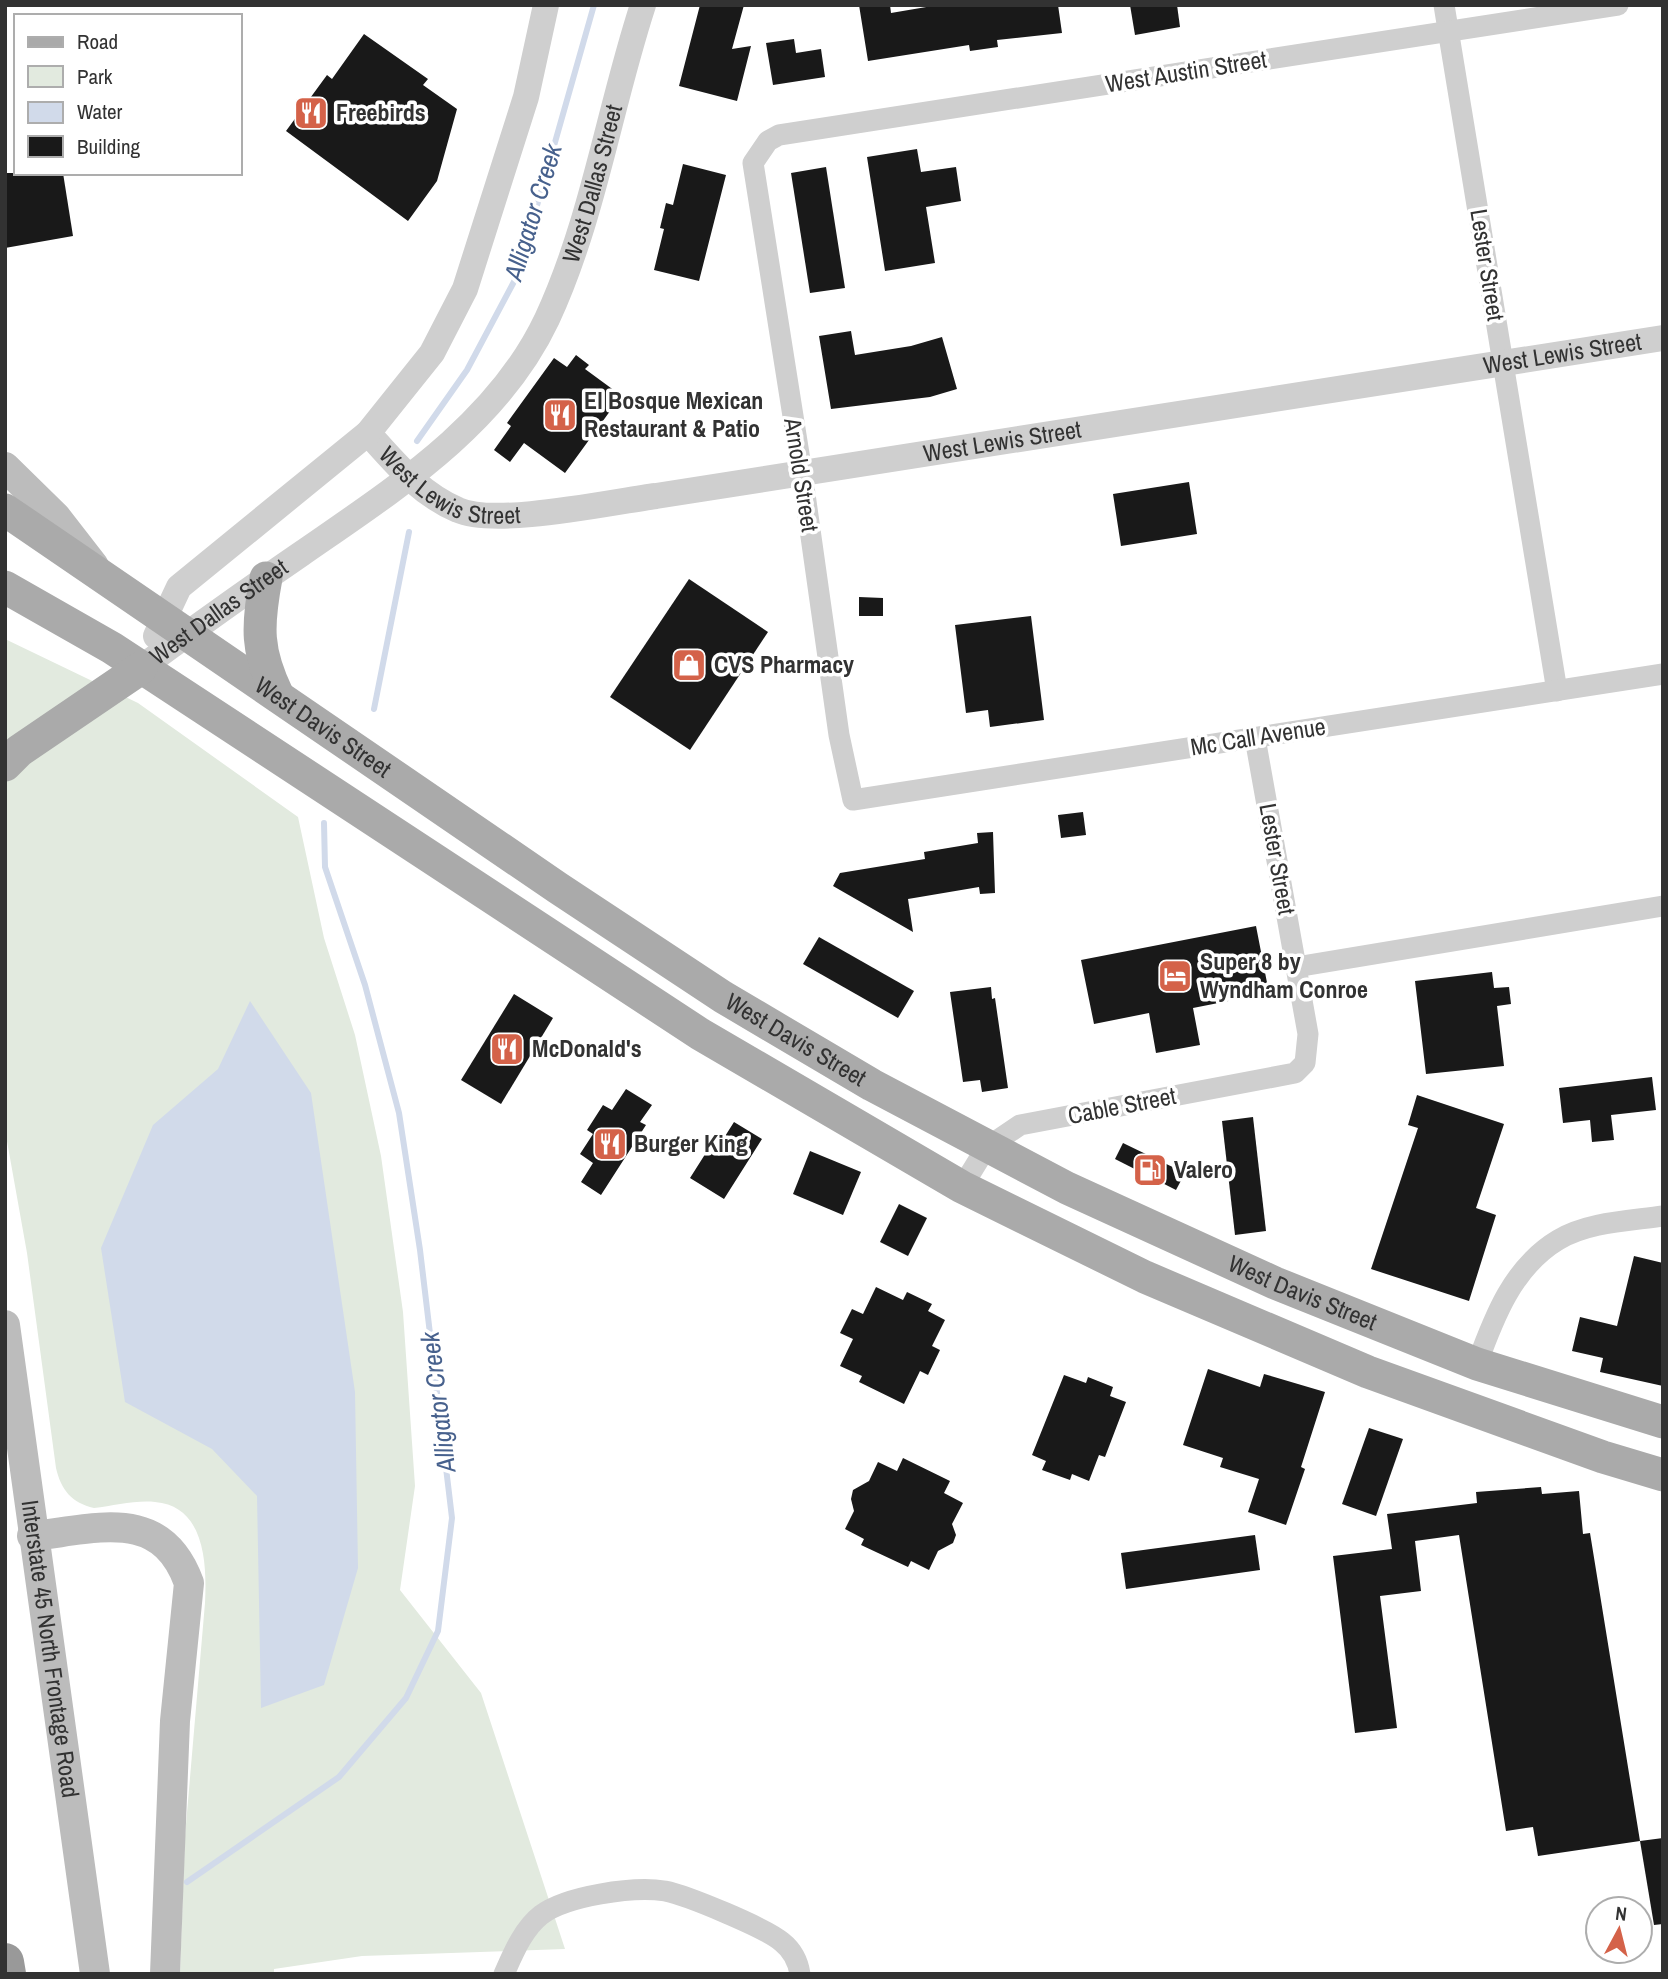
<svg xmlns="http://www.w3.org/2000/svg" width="1668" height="1979" viewBox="0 0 1668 1979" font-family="'Archivo Narrow',sans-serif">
<rect width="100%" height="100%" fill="#fff"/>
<path fill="#e2eadf" d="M5,639L138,703L298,817L324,938L355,1035L381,1156L403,1312L415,1486L400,1590L481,1693L565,1949L362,1956L274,1969V1974H180L185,1836L205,1603C207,1564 205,1506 155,1502C135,1500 114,1506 94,1508C72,1503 61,1490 56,1468L27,1253L5,1130Z"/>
<path fill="#d1daea" d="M250,1001L311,1093L355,1392L358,1568L324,1685L261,1708L257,1496L212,1449L125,1402L101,1248L153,1125L218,1069Z"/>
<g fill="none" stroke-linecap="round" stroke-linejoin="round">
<g stroke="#d1daea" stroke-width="6">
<path d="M417,441L467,370L517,276L594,5"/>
<path d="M374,709L409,532"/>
<path d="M187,1882L339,1777L406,1698L438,1631L452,1518L420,1250L399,1113L365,985L325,867L324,823"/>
</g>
</g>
<g fill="#191919">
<path d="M700,5H744L732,49L751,46L737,101L679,86Z"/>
<path d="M859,5H890L891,13L938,5H1058L1062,33L997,40L998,47L970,51L969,45L868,61Z"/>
<path d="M1130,5H1177L1180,27L1135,35Z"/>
<path d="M364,34L428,79L423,85L457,109L437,181L408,221L286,131L327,75L332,79Z"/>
<path d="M794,39L796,53L821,49L825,77L773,85L766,43Z"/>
<path d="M917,149L921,172L956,167L961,201L926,207L935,263L885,271L867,157Z"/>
<path d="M683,164L726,175L699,281L654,270L664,229L660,228L666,203L673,205Z"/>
<path d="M826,167L845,288L810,293L791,173Z"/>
<path d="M5,173H63L73,236L5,248Z"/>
<path d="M851,331L855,355L911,346L942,337L957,389L930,397L831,409L819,336Z"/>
<path d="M576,355L589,365L585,369L615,391L607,402L613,407L565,473L524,443L510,462L494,450L511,426L507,423L554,358L567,367Z"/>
<path d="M1189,482L1197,534L1121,546L1113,494Z"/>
<path d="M689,579L768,632L690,750L610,697Z"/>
<path d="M859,597L883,598V616H859Z"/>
<path d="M1031,616L1044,720L990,727L988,710L966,713L955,625Z"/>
<path d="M1083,812L1086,835L1061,838L1058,815Z"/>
<path d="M993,832L995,893L980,894L979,887L908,899L913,932L833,886L840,873L925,859L924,852L978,843L977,833Z"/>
<path d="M1256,926L1269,993L1193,1008L1200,1045L1156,1053L1149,1013L1094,1024L1081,960Z"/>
<path d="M819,937L914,991L898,1018L803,964Z"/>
<path d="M1492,972L1494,988L1509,987L1511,1004L1497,1006L1504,1066L1426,1074L1415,981Z"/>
<path d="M991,987L992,999L995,998L1008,1088L982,1092L980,1080L963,1082L950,992Z"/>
<path d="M514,994L553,1018L501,1104L461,1080Z"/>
<path d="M1652,1077L1656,1110L1611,1115L1614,1140L1592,1142L1590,1120L1563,1123L1559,1088Z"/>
<path d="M626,1089L652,1105L640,1122L646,1125L601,1195L581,1182L593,1163L580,1154L593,1134L587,1130L603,1105L612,1110Z"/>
<path d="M1417,1095L1504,1124L1476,1208L1496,1215L1469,1301L1371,1269L1418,1128L1408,1125Z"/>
<path d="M1253,1117L1266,1231L1235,1235L1222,1121Z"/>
<path d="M734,1122L762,1139L724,1199L690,1178L716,1137L722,1141Z"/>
<path d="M1123,1143L1185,1173L1176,1190L1115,1159Z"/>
<path d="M810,1151L861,1172L843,1215L793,1194Z"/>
<path d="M899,1204L927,1218L908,1256L880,1242Z"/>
<path d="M1634,1256L1663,1263V1386L1600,1372L1603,1358L1572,1351L1580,1317L1617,1326Z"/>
<path d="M876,1287L903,1300L907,1292L932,1304L928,1311L945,1320L932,1346L940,1350L928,1375L920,1371L904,1404L859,1382L862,1376L840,1366L853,1339L840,1333L852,1309L863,1314Z"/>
<path d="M1208,1369L1260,1387L1264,1374L1325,1392L1301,1467L1305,1469L1286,1525L1248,1512L1259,1479L1220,1467L1223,1458L1183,1445Z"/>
<path d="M1064,1375L1086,1383L1088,1377L1113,1387L1110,1396L1126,1402L1105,1457L1099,1455L1089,1481L1072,1474L1070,1480L1042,1470L1046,1461L1032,1455Z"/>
<path d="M1369,1428L1403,1439L1376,1516L1342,1504Z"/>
<path d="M903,1458L950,1481L944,1493L963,1503L952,1524L956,1535L953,1543L938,1551L929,1570L911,1561L908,1567L861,1545L864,1539L845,1529L854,1511L851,1499L853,1490L869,1481L878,1462L897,1471Z"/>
<path d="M1541,1487L1542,1494L1579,1491L1583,1534L1590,1533L1640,1841L1538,1856L1533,1827L1506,1831L1459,1535L1415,1541L1421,1591L1380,1596L1397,1728L1355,1733L1333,1556L1392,1549L1387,1514L1477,1503L1476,1492Z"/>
<path d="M1255,1535L1260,1570L1126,1589L1121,1553Z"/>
<path d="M1663,1838V1924L1654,1925L1640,1841Z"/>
</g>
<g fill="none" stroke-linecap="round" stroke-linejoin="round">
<g stroke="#cfcfcf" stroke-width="21">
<path d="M1444,5L1557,691"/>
<path d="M1618,5L779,135L768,141L753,163L802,473L839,735L853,800L1663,674"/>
<path d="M1296,967L1663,906"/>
<path d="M962,1187L986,1148L1020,1125L1295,1073L1305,1063L1308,1034L1255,738"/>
<path d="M1477,1364C1494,1317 1513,1267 1558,1240C1588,1222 1629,1221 1663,1216"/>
<path d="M504,1974C513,1954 523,1929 541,1915C566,1896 633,1886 665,1891C686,1895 766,1928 782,1942C792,1950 798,1961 800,1974"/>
</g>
<g stroke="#cfcfcf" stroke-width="26">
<path id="s1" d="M368,433C395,463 420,494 458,510C496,527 611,502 656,496L1663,338"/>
<path d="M156,636L179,587L368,433L432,353L465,289L526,97L546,5"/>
<path id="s2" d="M141,668C194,629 247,591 301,554C393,490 497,425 547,319C593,220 609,109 643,5"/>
</g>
<g stroke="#bcbcbc" stroke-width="30">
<path d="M5,467L56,517L94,566"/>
<path id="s3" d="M5,1325L95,1974"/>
<path d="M32,1536C97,1529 161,1506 189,1583L175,1721L165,1974"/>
</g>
<g stroke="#aaa" stroke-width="33">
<path id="s4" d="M5,510L558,888L723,997L872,1085L1067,1188L1275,1283L1477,1364L1663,1422"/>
<path d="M266,578C257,626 256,651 278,696"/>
<path d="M5,587L112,648L700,1034L962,1187L1145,1277L1368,1372L1603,1457L1663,1475"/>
<path d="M5,765L19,751L141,668"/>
</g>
<path stroke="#999" stroke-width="38" d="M5,1962L7,1974"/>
</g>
<defs>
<g id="restaurant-square" transform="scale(1.75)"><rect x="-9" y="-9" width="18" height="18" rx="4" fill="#d46249" stroke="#fff"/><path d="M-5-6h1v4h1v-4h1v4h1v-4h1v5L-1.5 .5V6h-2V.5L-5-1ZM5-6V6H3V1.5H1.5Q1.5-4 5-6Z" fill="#fff"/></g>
<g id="shop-square" transform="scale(1.75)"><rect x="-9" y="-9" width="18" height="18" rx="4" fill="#d46249" stroke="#fff"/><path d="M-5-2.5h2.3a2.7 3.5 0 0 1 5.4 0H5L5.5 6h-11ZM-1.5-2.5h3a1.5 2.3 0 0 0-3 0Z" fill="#fff"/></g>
<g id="hotel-square" transform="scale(1.75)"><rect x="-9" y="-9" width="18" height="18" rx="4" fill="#d46249" stroke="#fff"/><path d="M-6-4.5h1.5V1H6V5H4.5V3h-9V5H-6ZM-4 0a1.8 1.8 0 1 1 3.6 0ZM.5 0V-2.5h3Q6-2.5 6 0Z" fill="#fff"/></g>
<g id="fuel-square" transform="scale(1.75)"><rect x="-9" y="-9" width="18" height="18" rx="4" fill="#d46249" stroke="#fff"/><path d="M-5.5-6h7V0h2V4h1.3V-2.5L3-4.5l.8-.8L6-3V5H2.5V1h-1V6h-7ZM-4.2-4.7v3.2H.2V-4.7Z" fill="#fff"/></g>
</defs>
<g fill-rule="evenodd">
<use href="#restaurant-square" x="311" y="113"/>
<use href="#restaurant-square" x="560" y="415"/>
<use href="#shop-square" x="689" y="665"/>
<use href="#hotel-square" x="1175" y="976"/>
<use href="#restaurant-square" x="507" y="1049"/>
<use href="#restaurant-square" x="610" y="1144"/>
<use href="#fuel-square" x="1150" y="1170"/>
</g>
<g text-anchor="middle" stroke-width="7" stroke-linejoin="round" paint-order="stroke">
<g font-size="24" fill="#323232" stroke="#fff">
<text transform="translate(1186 72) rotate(-9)" y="8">West Austin Street</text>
<text dy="8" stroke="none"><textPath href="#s2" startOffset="684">West Dallas Street</textPath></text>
<text transform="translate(1487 265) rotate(81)" y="8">Lester Street</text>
<text dy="8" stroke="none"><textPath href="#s1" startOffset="1237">West Lewis Street</textPath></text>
<text dy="8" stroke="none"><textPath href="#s1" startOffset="670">West Lewis Street</textPath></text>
<text transform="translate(801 475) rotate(81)" y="8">Arnold Street</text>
<text dy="8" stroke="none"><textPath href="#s1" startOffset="103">West Lewis Street</textPath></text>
<text dy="8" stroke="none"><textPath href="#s2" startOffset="96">West Dallas Street</textPath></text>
<text dy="8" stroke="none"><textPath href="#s4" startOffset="385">West Davis Street</textPath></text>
<text transform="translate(1258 737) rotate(-9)" y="8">Mc Call Avenue</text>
<text transform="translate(1277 859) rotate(80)" y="8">Lester Street</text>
<text dy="8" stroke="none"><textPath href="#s4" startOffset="952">West Davis Street</textPath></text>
<text transform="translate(1122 1106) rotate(-11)" y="8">Cable Street</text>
<text dy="8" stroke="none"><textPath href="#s4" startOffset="1519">West Davis Street</textPath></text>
<text dy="8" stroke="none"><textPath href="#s3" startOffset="327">Interstate 45 North Frontage Road</textPath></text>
</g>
<g font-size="24" font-weight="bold" fill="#323232" stroke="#fff" text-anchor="start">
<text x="336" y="121">Freebirds</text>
<text x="584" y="409">El Bosque Mexican<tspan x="584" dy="28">Restaurant &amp; Patio</tspan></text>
<text x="714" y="673">CVS Pharmacy</text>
<text x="1200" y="970">Super 8 by<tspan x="1200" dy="28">Wyndham Conroe</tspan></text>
<text x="532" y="1057">McDonald's</text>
<text x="634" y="1152">Burger King</text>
<text x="1174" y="1178">Valero</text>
</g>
<g font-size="26" font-style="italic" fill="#47618d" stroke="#fff">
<text transform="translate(533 212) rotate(-73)" y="9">Alligator Creek</text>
<text transform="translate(438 1402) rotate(-97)" y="9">Alligator Creek</text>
</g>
</g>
<rect width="1668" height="1979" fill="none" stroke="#323232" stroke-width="14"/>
<rect x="14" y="14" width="228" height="161" fill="#ffffff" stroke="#adadad" stroke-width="2"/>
<rect x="28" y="37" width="35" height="10" fill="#aaaaaa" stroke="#adadad" stroke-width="2"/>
<text x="77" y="49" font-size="21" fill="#323232">Road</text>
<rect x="28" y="66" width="35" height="21" fill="#e2eadf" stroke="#adadad" stroke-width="2"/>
<text x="77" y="84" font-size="21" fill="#323232">Park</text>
<rect x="28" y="102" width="35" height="21" fill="#d1daea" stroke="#adadad" stroke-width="2"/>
<text x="77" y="119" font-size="21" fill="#323232">Water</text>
<rect x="28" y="136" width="35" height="21" fill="#191919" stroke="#adadad" stroke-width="2"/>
<text x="77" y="154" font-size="21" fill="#323232">Building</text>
<g transform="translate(1619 1930) rotate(7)"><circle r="33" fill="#ffffff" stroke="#adadad" stroke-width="2"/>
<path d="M0-5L12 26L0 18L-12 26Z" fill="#d46249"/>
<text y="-10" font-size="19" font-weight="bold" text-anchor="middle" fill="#323232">N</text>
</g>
</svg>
